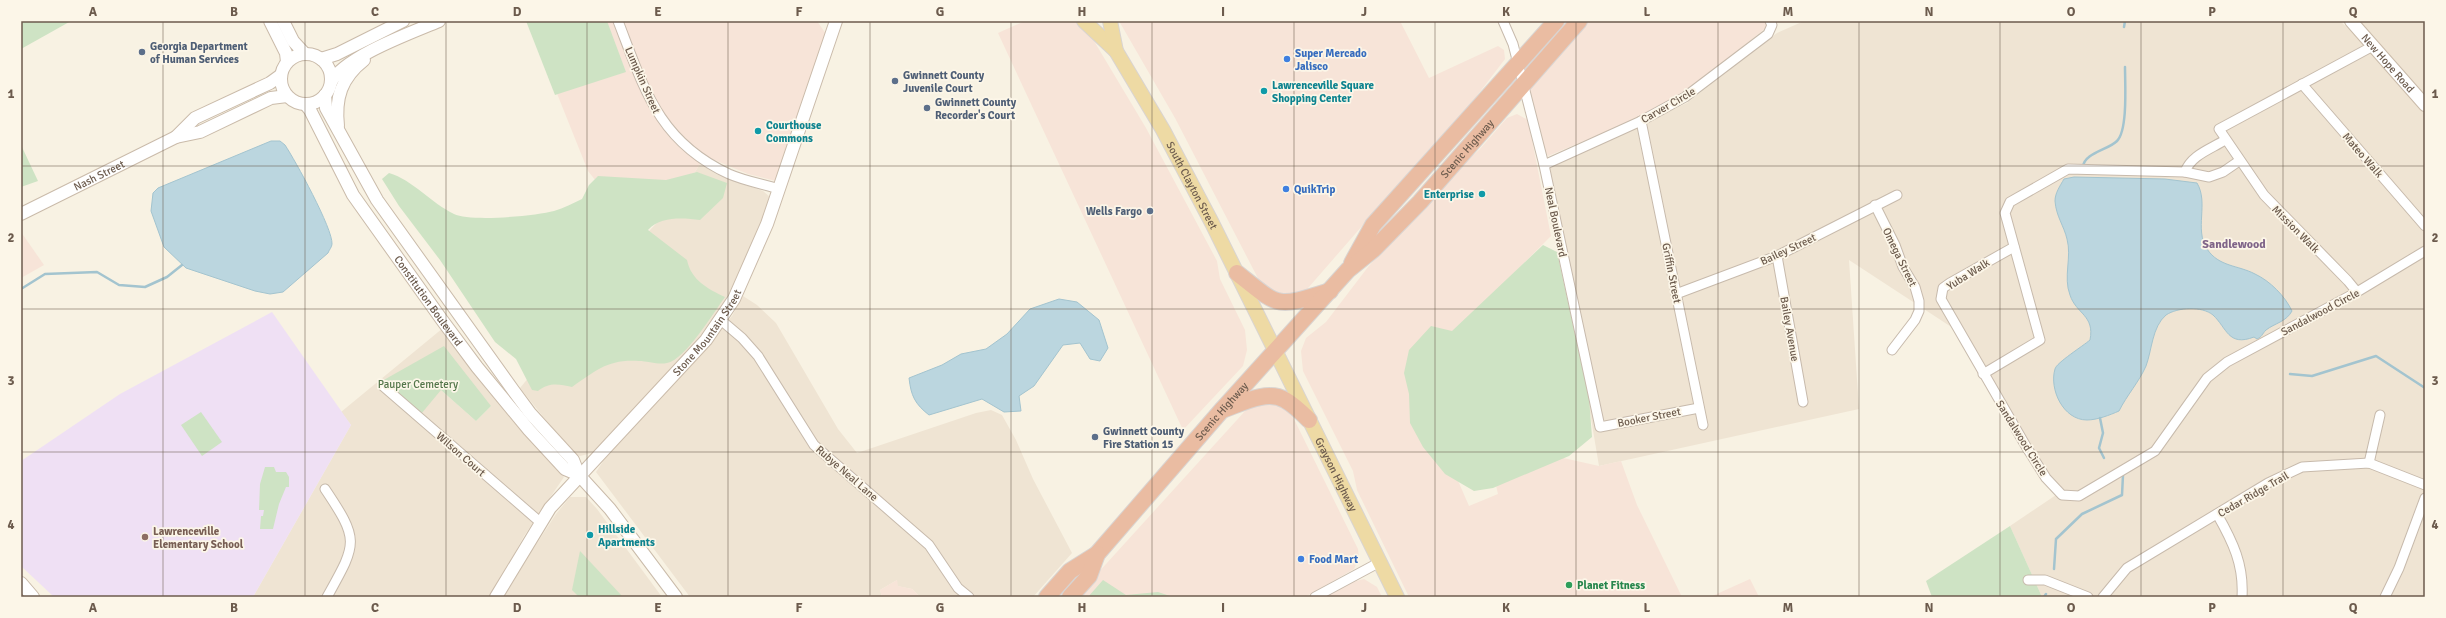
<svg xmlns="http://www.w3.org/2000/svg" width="2446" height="618" viewBox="0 0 2446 618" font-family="Signika,sans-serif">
<rect width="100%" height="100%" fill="#f8f2e3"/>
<g fill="#efe4d3" fill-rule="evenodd">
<path d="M1804,21H2340L2362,42L2357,21H2425V597H2042L2010,526L2056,495L1959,332L1849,260L1859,409L1599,466L1549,168L1687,103L1777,33Z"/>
<path d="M700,164L716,174L763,191L770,197L771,202L731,299L708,331L678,365L592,453L580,456L571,451L520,388L650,230L674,205Z"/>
<path d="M743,296L757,305L776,323L838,429L857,453L976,413L991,410L1002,415L1016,440L1033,479L1072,553L1033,597H920L912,589L897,586V580L880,590L882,597H690L596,472L606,457L666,393L732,316Z"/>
<path d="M443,328L564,477L524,536L491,597H253L351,425L341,412ZM441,390L491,406L476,421Z"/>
<path d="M570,497H586L597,509L662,597H504L528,557L556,514Z"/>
</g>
<g fill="#f7e4d8">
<path d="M528,21H817L826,34L776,181L748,174L705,156L674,205L611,200L588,171Z"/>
<path d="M1025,21H1077L1094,41L1146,128L1217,261L1220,279L1245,330L1247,350L1243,366L1183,430L998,33Z"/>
<path d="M1119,21H1400L1429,78L1498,46L1504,50L1505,59L1444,139L1430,148L1302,295L1294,299L1263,288L1175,118Z"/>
<path d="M1586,21H1766L1767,27L1704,78L1646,115L1548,156L1544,149L1529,87Z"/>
<path d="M1517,114L1528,120L1551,236L1412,375L1469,506L1498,494L1494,477L1550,455L1599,466L1621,461L1637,505L1682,597H1409L1357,490L1353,471L1303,371L1301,351L1306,338L1326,322L1368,267L1456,170L1479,150L1507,118Z"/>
<path d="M21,232L44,265L21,278Z"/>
<path d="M1278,402L1290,411L1358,549L1359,558L1354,569L1305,597H1076L1246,410L1251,405Z"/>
<path d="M1364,579L1377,587L1382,597H1325L1349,583Z"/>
<path d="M1750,579L1759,597H1710Z"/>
<path d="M897,580L898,586L912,589L920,597H882L880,590Z"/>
</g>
<path fill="#efe0f4" d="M272,312L351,425L253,597H54L21,566V461L120,394Z"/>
<g fill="#cee3c4">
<path d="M21,21H71L21,49Z"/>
<path d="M526,21H607L626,72L555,95Z"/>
<path d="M21,145L38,181L21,187Z"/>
<path d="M697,172L727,183L723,198L700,220C683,218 661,216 648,230L687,260C691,280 708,289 725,297C714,312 685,360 667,363C659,365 647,361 639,361C608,359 597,370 572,387C559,384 549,382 538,391L532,390L516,359L495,342L440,260L399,206L382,179L389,173C413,180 431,203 454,214C470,222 536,216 554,211C564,208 573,203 582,199L589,185L598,176L666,180Z"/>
<path d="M1543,245L1557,252L1589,398L1592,437L1569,456L1493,488L1474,491L1445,474L1423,447L1410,423L1409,394L1404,373L1409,350L1431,326L1452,331Z"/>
<path d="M444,346L491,406L476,421L441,390L421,414L382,381Z"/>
<path d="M201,412L222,442L202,456L181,425Z"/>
<path d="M265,467H274L276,472H286L289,477V487H286L279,504L273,529H260L261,516H263L264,510H259L260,484Z"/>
<path d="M2010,526L2042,597H1932L1926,581Z"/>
<path d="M580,551L622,596V597H579L572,590Z"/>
<path d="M1103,580L1126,595L1158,592L1173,597H1088Z"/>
</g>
<g fill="#bbd6df" stroke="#a3c4cf">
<path d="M271,141H280L285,145C295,160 333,229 332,244C332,247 329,250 328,253L283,292L270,294L255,291L186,268L164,247L151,211L153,193L158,188Z"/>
<path d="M2074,177L2165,179L2197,183C2209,203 2194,229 2207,249C2219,267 2238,265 2255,274C2270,281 2285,296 2292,311C2286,322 2275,323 2266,330C2262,334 2262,337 2257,339L2254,337C2228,347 2227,328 2213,315C2202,306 2178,307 2166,315C2152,327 2152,350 2146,366C2139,382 2127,395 2119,411C2110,415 2097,420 2087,420C2063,420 2049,389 2055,369C2056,363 2083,346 2090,340C2095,315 2076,314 2070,295C2063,277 2072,257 2067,239C2064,226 2056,216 2055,201C2055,193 2060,186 2064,179Z"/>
<path d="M1059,299L1077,302L1099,320L1108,348L1100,361L1090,359L1080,343L1063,345L1034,386L1019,396L1021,411L1004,412L982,399L929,415C915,404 911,396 909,378L942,365L961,354L986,349L1007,334L1030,309Z"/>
</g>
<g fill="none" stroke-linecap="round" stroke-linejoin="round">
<g stroke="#a3c4cf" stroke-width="2.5">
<path d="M2124,27L2125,21"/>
<path d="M2083,167C2084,153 2108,150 2117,141C2128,130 2125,84 2125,67"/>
<path d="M21,289L45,274L97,272L119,285L145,287L167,277L182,265"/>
<path d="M2290,374L2312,376L2376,356L2425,388"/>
<path d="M2100,418L2103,433L2099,448L2104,458"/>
<path d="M2054,569L2056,539L2082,514L2122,495L2123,475"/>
<path d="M2044,597L2046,594"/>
</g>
<g stroke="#c7baac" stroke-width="11">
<g id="street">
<path d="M618,21C644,88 658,141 729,174C745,181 763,184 779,189"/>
<path d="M1503,21L1513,44L1544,165L1600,427L1699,408"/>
<path d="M2302,84L2425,226"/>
<path d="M1641,121L1703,425"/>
<path d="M1544,165L1641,121L1685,97L1768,34L1772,25L1770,21"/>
<path d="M2185,172C2191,155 2211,149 2225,140"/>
<path d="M1875,205L1895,245L1903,267L1915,287L1919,301V311L1915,320L1892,350"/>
<path d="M2014,247L1950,283L1943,288L1941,299L2027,448L2046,478L2062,495L2079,496L2155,451L2207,378L2227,362L2357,292L2425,251"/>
<path d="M1777,256L1803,402"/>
<path d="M2357,292L2348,281L2264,195L2219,129L2373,46"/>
<path d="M1676,294L1777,256L1897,195"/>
<path d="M722,321L742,338L758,356L814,445L929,545L958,588L969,597"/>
<path d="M1983,374L2040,340L2005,213L2010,202L2068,169L2185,172L2209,177L2223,172L2239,161"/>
<path d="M383,386L540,522"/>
<path d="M2369,463L2380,415"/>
<path d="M325,489C360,541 357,543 327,597"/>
<path d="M2217,514C2233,542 2244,565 2242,597"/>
<path d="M2028,580H2045L2088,597"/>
<path d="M1315,597L1380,562"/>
<path d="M2103,597L2127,568L2268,483L2302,467L2369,463L2425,485"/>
<path d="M2385,597L2399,568L2425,498"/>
</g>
</g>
<g stroke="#cabbaa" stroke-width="14">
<g id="secondary">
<path d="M270,21L286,53L287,62"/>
<path d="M283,21L293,41L305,54"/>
<path id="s1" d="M2351,21L2425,105"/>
<circle cx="306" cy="79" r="25"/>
<path d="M321,59L337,54L403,21"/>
<path d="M331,82C346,56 411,33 439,21"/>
<path d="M325,95L326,108L377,200L513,390L530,413L573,460L579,475L610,509L676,597"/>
<path id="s2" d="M305,104L310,110L353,195L442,320L477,367L529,430L565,469L579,475"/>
<path d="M338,126C335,98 341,78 364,60"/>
<path d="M176,137L195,118L270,83L281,75"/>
<path id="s3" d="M21,214L176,137L200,132L271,98L287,96"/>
<path d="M21,583L33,597"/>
<path id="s4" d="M496,597L550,508L706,340L734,299L767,224L836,21"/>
</g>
</g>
<g stroke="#d9d4d1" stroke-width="16">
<g id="primary">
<path d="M1084,21L1116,51"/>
<path id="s5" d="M1110,21L1116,51L1163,130L1212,223L1397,597"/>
</g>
</g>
<g stroke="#d9d4d1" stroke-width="18">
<g id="highway">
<path d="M1352,263L1373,225L1556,21"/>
<path d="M1237,273C1281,308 1275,308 1330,291"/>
<path d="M1222,410C1240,404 1267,389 1285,400C1294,405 1302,413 1309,420"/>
<path id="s6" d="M1047,597L1070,571L1097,554L1221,411L1348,270L1374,249L1420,202L1579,21"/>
<path d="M1070,597L1089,576L1097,554"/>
</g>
</g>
<use href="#street" stroke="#fff" stroke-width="9"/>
<use href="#secondary" stroke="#fff" stroke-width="12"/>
<use href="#primary" stroke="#eedaa4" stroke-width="14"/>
<use href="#highway" stroke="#eabca2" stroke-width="16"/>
</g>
<path fill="none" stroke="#6c5b4d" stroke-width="1" stroke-opacity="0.55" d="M163,21V597M305,21V597M446,21V597M587,21V597M728,21V597M870,21V597M1011,21V597M1152,21V597M1294,21V597M1435,21V597M1576,21V597M1718,21V597M1859,21V597M2000,21V597M2141,21V597M2283,21V597M21,166H2425M21,309H2425M21,452H2425"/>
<g fill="#5c6f8a" stroke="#fcf6e8" stroke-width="1.5">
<circle cx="142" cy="52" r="4"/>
<circle cx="895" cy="81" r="4"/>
<circle cx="927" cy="108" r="4"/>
<circle cx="1150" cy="211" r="4"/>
<circle cx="1095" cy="437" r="4"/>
</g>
<g fill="#3f7fe0" stroke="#fcf6e8" stroke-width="1.5">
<circle cx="1287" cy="59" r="4"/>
<circle cx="1286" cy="189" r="4"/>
<circle cx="1301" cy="559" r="4"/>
</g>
<g fill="#0f9aa8" stroke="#fcf6e8" stroke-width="1.5">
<circle cx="1264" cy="91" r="4"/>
<circle cx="758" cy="131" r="4"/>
<circle cx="1482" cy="194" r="4"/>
<circle cx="590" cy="535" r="4"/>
</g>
<circle fill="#8d6e63" stroke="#fcf6e8" stroke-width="1.5" cx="145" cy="537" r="4"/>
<circle fill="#2e9e5b" stroke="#fcf6e8" stroke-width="1.5" cx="1569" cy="585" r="4"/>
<g text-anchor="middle" stroke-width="3.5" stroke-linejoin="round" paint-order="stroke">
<g font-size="11" font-weight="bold" fill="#4e5e75" stroke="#fcf6e8" text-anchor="start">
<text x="150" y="50">Georgia Department<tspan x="150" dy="13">of Human Services</tspan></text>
<text x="903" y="79">Gwinnett County<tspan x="903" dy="13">Juvenile Court</tspan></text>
<text x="935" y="106">Gwinnett County<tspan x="935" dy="13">Recorder's Court</tspan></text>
<text x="1142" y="215" text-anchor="end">Wells Fargo</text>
<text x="1103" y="435">Gwinnett County<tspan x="1103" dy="13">Fire Station 15</tspan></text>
</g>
<g font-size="11" font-weight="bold" fill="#366cbe" stroke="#fcf6e8" text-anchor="start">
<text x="1295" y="57">Super Mercado<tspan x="1295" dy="13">Jalisco</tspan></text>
<text x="1294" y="193">QuikTrip</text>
<text x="1309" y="563">Food Mart</text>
</g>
<g font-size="11" fill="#6c5b4d" stroke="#fcf6e8">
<text dy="4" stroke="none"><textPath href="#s1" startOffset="56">New Hope Road</textPath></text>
<text transform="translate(643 80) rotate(66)" y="4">Lumpkin Street</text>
<text transform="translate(1668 105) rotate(-30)" y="4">Carver Circle</text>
<text dy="4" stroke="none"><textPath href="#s6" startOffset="616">Scenic Highway</textPath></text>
<text transform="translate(2363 155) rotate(49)" y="4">Mateo Walk</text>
<text dy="4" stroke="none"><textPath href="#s3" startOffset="87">Nash Street</textPath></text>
<text dy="4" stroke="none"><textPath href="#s5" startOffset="185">South Clayton Street</textPath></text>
<text transform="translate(1556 222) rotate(78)" y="4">Neal Boulevard</text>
<text transform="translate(2296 229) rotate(45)" y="4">Mission Walk</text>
<text transform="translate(1788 249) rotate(-25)" y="4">Bailey Street</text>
<text transform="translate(1900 257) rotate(64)" y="4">Omega Street</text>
<text transform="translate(1672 273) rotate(79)" y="4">Griffin Street</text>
<text transform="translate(1968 274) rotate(-32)" y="4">Yuba Walk</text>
<text dy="4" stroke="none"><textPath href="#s2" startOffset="233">Constitution Boulevard</textPath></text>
<text transform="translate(2320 312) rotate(-28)" y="4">Sandalwood Circle</text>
<text transform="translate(1790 329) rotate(80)" y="4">Bailey Avenue</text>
<text dy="4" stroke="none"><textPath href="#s4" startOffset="340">Stone Mountain Street</textPath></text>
<text dy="4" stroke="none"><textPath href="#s6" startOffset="256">Scenic Highway</textPath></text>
<text transform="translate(1649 417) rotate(-11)" y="4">Booker Street</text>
<text transform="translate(2022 438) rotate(58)" y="4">Sandalwood Circle</text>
<text transform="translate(461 454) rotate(41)" y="4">Wilson Court</text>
<text transform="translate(847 473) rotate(41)" y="4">Rubye Neal Lane</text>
<text dy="4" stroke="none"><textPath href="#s5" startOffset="508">Grayson Highway</textPath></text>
<text transform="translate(2253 494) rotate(-30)" y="4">Cedar Ridge Trail</text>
</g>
<g font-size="11" font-weight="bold" fill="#0d838f" stroke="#fcf6e8" text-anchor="start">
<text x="1272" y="89">Lawrenceville Square<tspan x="1272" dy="13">Shopping Center</tspan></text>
<text x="766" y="129">Courthouse<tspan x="766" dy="13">Commons</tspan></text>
<text x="1474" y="198" text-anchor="end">Enterprise</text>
<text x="598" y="533">Hillside<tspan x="598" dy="13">Apartments</tspan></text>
</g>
<g font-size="11" fill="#53764a" stroke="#fcf6e8">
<text x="418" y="388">Pauper Cemetery</text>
</g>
<g font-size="11" font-weight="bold" fill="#785e54" stroke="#fcf6e8" text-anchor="start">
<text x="153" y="535">Lawrenceville<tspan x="153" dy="13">Elementary School</tspan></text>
</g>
<g font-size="11" font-weight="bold" fill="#27864d" stroke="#fcf6e8" text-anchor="start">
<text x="1577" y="589">Planet Fitness</text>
</g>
<g font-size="12" font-weight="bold" fill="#806589" stroke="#fcf6e8">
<text x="2234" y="248">Sandlewood</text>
</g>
</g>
<rect width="2446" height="618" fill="none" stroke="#fcf6e8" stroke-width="44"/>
<rect x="22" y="22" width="2402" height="574" fill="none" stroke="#6c5b4d" stroke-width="1.5"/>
<g font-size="13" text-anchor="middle" font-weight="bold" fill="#6c5b4d">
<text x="93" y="16">A</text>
<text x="234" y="16">B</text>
<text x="375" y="16">C</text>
<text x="517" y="16">D</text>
<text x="658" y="16">E</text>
<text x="799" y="16">F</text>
<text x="940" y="16">G</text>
<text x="1082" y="16">H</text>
<text x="1223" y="16">I</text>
<text x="1364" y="16">J</text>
<text x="1506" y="16">K</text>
<text x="1647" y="16">L</text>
<text x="1788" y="16">M</text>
<text x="1929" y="16">N</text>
<text x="2071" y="16">O</text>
<text x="2212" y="16">P</text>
<text x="2353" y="16">Q</text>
<text x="11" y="98">1</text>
<text x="2435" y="98">1</text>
<text x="11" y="242">2</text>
<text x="2435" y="242">2</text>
<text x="11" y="385">3</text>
<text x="2435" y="385">3</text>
<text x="11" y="529">4</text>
<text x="2435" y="529">4</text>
<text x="93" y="612">A</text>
<text x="234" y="612">B</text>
<text x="375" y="612">C</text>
<text x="517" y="612">D</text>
<text x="658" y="612">E</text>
<text x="799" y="612">F</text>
<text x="940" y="612">G</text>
<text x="1082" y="612">H</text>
<text x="1223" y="612">I</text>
<text x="1364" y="612">J</text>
<text x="1506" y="612">K</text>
<text x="1647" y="612">L</text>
<text x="1788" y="612">M</text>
<text x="1929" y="612">N</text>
<text x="2071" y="612">O</text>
<text x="2212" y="612">P</text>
<text x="2353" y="612">Q</text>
</g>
</svg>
